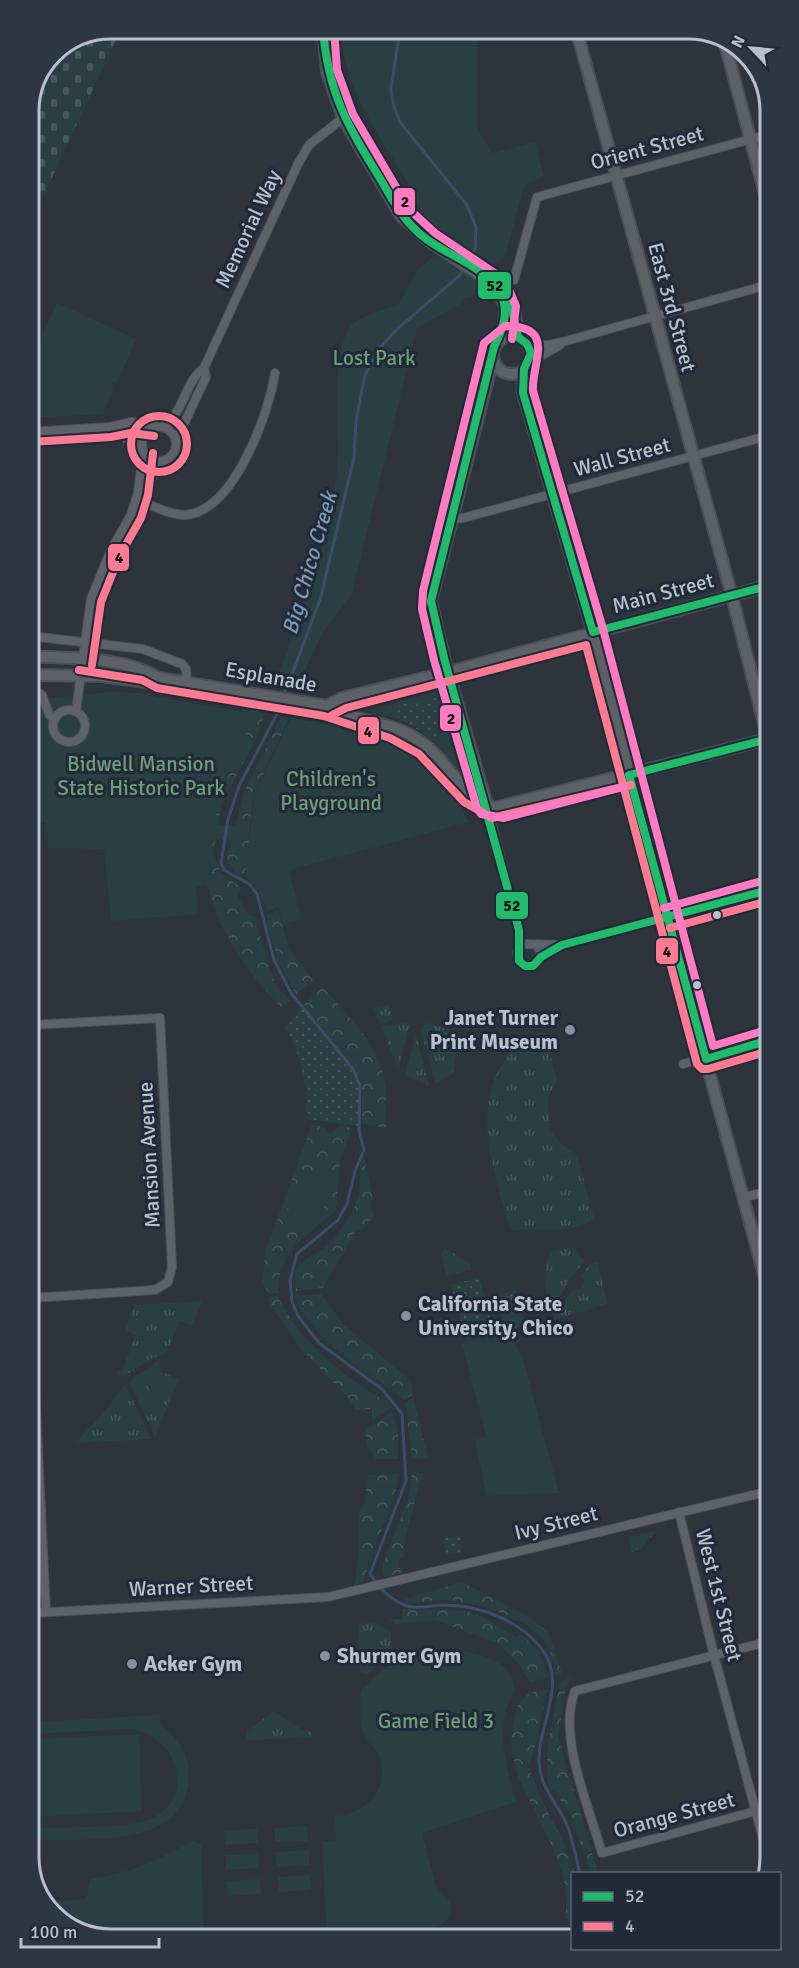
<svg xmlns="http://www.w3.org/2000/svg" width="799" height="1968" viewBox="0 0 799 1968" font-family="Signika,sans-serif">
<defs>
<pattern id="grass-tufts" width="24" height="20" patternUnits="userSpaceOnUse" patternTransform="scale(1.5)"><rect width="24" height="20" fill="#2a3f42"/><path d="M3 7l-1-3M5 7V3M7 7l1-3M15 17l-1-3M17 17v-4M19 17l1-3" fill="none" stroke="#47595c"/></pattern>
<pattern id="forest-crowns" width="20" height="18" patternUnits="userSpaceOnUse" patternTransform="scale(1.5)"><rect width="20" height="18" fill="#2a3f42"/><path d="M2 6a3 3 0 1 1 6 0M12 15a3 3 0 1 1 6 0" fill="none" stroke="#47595c"/></pattern>
<pattern id="cemetery-stones" width="16" height="16" patternUnits="userSpaceOnUse" patternTransform="scale(1.5)"><rect width="16" height="16" fill="#2a3f42"/><path d="M2 7V4a2 2 0 0 1 4 0v3zM10 15v-3a2 2 0 0 1 4 0v3z" fill="#47595c"/></pattern>
<pattern id="garden-dots" width="8" height="8" patternUnits="userSpaceOnUse" patternTransform="scale(1.5)"><rect width="8" height="8" fill="#2a3f42"/><path d="M2 2h.1M6 6h.1" fill="none" stroke="#47595c" stroke-width="1.8" stroke-linecap="round"/></pattern>
</defs>
<rect width="100%" height="100%" fill="#2d343c"/>
<g fill="url(#grass-tufts)">
<path d="M389,1005L393,1020L380,1024L372,1008Z"/>
<path d="M408,1022L410,1025L398,1068L382,1027Z"/>
<path d="M429,1023L449,1030L456,1055L453,1073L436,1083L421,1031L423,1025Z"/>
<path d="M545,1032L557,1081L548,1097L550,1128L560,1143L577,1155L594,1218C574,1236 537,1228 512,1230L509,1227C495,1173 469,1108 507,1057C517,1044 528,1035 545,1032Z"/>
<path d="M416,1035L429,1086L405,1075Z"/>
<path d="M573,1247L584,1261L575,1274L569,1278L568,1284L550,1311C545,1292 541,1270 551,1252Z"/>
<path d="M445,1248L469,1263L471,1270L447,1276L441,1254Z"/>
<path d="M598,1262L607,1304L552,1320L573,1289L579,1290L585,1282L581,1276L590,1264Z"/>
<path d="M516,1290L525,1324L508,1331L494,1296Z"/>
<path d="M202,1301L192,1325L180,1321L166,1354L152,1358L125,1376L116,1375L118,1370L122,1371L136,1335L125,1330L135,1305Z"/>
<path d="M497,1323L499,1330L466,1339L464,1332Z"/>
<path d="M159,1360L161,1372L179,1379L155,1436L130,1384L132,1379Z"/>
<path d="M125,1384L151,1439L75,1443L108,1408Z"/>
<path d="M656,1531L641,1549L631,1552L628,1536Z"/>
<path d="M373,1623L391,1630V1652L368,1674L360,1672L358,1624Z"/>
<path d="M274,1711L301,1729L311,1732V1737L247,1740V1731Z"/>
</g>
<g fill="url(#forest-crowns)">
<path d="M244,709L265,713L256,739L222,803L213,852L221,873L241,888L238,897L248,915L258,918L259,932L275,983L290,1001L281,1007C233,960 189,883 206,813C215,778 232,743 244,709Z"/>
<path d="M281,717L289,718L255,792L248,838L268,850L245,874H236L227,858L244,792Z"/>
<path d="M278,910L289,948L313,980L296,995L277,959L265,916Z"/>
<path d="M322,987C350,1017 382,1047 386,1091C387,1103 385,1116 386,1128L362,1124V1086L354,1067L303,1006Z"/>
<path d="M312,1124L325,1127L326,1132L331,1133L340,1126L352,1128L340,1161L336,1210C308,1236 276,1251 279,1293H268L262,1282L266,1250Z"/>
<path d="M365,1150L364,1158L373,1200L370,1201L374,1217L364,1228L356,1231L323,1288L296,1291C289,1257 311,1262 329,1243C341,1230 357,1209 359,1191C360,1174 359,1166 365,1150Z"/>
<path d="M321,1294L342,1323L411,1381L413,1394L404,1400C394,1388 383,1385 371,1376C341,1354 308,1330 294,1296Z"/>
<path d="M278,1296C300,1345 344,1375 388,1403L391,1408L372,1421V1409L355,1410L350,1400L301,1349L269,1303L268,1297Z"/>
<path d="M413,1397L428,1458L412,1459L405,1403Z"/>
<path d="M392,1412L398,1430V1459H376L367,1446L365,1430Z"/>
<path d="M423,1473L406,1535L404,1557L398,1561V1567L403,1569L404,1572L384,1577L382,1566L407,1501L412,1474Z"/>
<path d="M400,1474C392,1512 373,1545 363,1582L355,1585L359,1554L358,1515L365,1502L368,1475Z"/>
<path d="M462,1582L531,1618L549,1633L562,1674L555,1676C553,1666 552,1653 547,1645C528,1617 480,1603 448,1600C434,1599 421,1604 407,1602L405,1599Z"/>
<path d="M403,1609C427,1611 451,1607 475,1614C492,1620 502,1631 516,1637L521,1634L539,1651L549,1677L530,1683L519,1664L497,1643L435,1620L395,1624L389,1619H402Z"/>
<path d="M571,1678L566,1688L558,1737L598,1873H591L570,1813L548,1783L547,1749L560,1682Z"/>
<path d="M548,1689C540,1715 539,1743 528,1767L546,1809L562,1838L575,1873L572,1920L568,1921L565,1917C568,1901 566,1888 562,1872C547,1820 500,1775 514,1718C519,1697 527,1692 548,1689Z"/>
</g>
<path fill="url(#cemetery-stones)" d="M111,29H121L29,227V106L53,52Z"/>
<g fill="#2a3f42">
<path d="M342,29H477L478,130L492,153L535,142L544,178L527,183L523,189L505,257C499,262 496,264 488,261C458,242 416,221 408,183C379,134 342,88 342,29Z"/>
<path d="M435,255L477,282L474,295L464,299L460,304L417,328L351,596L324,630L299,682L277,678C302,611 329,545 337,472C341,432 330,367 347,332C355,315 382,311 398,305L418,270Z"/>
<path d="M57,303L136,339L118,381L112,382L113,390L103,414L29,418V362Z"/>
<path d="M110,692L137,693L254,714L228,777L213,824L244,827V841L210,839L209,883L196,887L198,914L111,921L104,849L48,848L46,822H36L32,700Z"/>
<path d="M434,692L440,697L459,772C442,750 426,730 399,719C391,716 380,716 372,713L371,710Z"/>
<path d="M291,718C383,733 420,733 469,822L289,870L301,919L283,924L279,907L268,911L260,893L245,874L255,793Z"/>
<path d="M315,1174L324,1176L328,1181C328,1201 322,1219 307,1232L295,1233L287,1225C285,1207 297,1180 315,1174Z"/>
<path d="M506,1332L522,1355L559,1493L486,1496L475,1440L486,1436L462,1343Z"/>
<path d="M154,1377L171,1384L162,1407L145,1400Z"/>
<path d="M434,1648C463,1651 514,1653 515,1692C492,1723 507,1768 516,1802L422,1833L437,1890L450,1903L451,1916C425,1944 363,1938 327,1938L322,1842L336,1841L334,1816C366,1815 391,1789 379,1756C376,1747 365,1742 363,1733C359,1721 361,1704 361,1691C392,1662 390,1657 434,1655Z"/>
<path d="M160,1715L161,1725C179,1739 191,1757 189,1780C183,1851 84,1838 33,1840V1828C62,1827 129,1829 153,1818C198,1795 175,1732 128,1729L32,1734V1722Z"/>
<path d="M139,1734L142,1811L33,1817L32,1739Z"/>
<path d="M307,1826L308,1841L275,1842V1828Z"/>
<path d="M257,1829L258,1843L225,1845L224,1830Z"/>
<path d="M192,1841L201,1844L204,1939H105L61,1922L46,1902L86,1899L91,1879C133,1872 155,1862 192,1841Z"/>
<path d="M309,1850V1865L277,1867L276,1852Z"/>
<path d="M258,1854L259,1868L226,1870V1855Z"/>
<path d="M310,1875L311,1890L279,1892L278,1877Z"/>
<path d="M260,1879L261,1894L228,1896L227,1881Z"/>
</g>
<g fill="url(#garden-dots)">
<path d="M437,698L447,732L434,739L395,716L394,705Z"/>
<path d="M302,1007L353,1069L360,1086L359,1126L305,1119C308,1085 302,1057 285,1027Z"/>
<path d="M479,1277L492,1324L464,1332L451,1285Z"/>
<path d="M460,1536L463,1552L446,1555L443,1538Z"/>
</g>
<g fill="none" stroke-linecap="round" stroke-linejoin="round">
<path stroke="#3c4d67" stroke-width="3" d="M400,29L391,89L393,104L400,122L467,205L476,227L475,249L459,276L396,330L380,348L365,375L356,420L354,458L320,600L276,716L239,786L228,819L221,863L224,870L249,884L257,894L274,960L291,993L353,1069L360,1086L359,1130L364,1150L355,1171L347,1204L338,1220L297,1254L290,1280L292,1302L298,1316L319,1343L383,1390L402,1414L406,1481L370,1574C379,1588 391,1600 407,1606C418,1610 432,1605 443,1605C479,1605 519,1620 541,1648C569,1682 537,1726 539,1763C540,1787 558,1804 567,1825C573,1840 576,1858 580,1874"/>
<g stroke="#4b5056" stroke-width="10">
<g id="street">
<path d="M578,38L610,29"/>
<path d="M514,280L537,197L766,135"/>
<path d="M527,344L549,345L566,341L767,285"/>
<path d="M529,363L560,345"/>
<circle cx="159" cy="444" r="17"/>
<path d="M110,427L141,449"/>
<path d="M162,427C185,413 184,382 204,368L298,164L309,145L343,118"/>
<path d="M29,432L110,427L131,422L156,426"/>
<path d="M176,441L206,377L204,368"/>
<path d="M145,503C157,508 172,515 185,515C234,512 269,413 275,373"/>
<path d="M451,519L463,518L767,436"/>
<path d="M109,558L117,557L141,516L151,479L164,461"/>
<path d="M30,636L143,649L182,664L186,669L187,683"/>
<path d="M30,688L42,695L49,714L54,720"/>
<circle cx="69" cy="726" r="16"/>
<path d="M76,711L91,599L110,552L131,515L138,493L143,452"/>
<path d="M487,805L519,930L521,946"/>
<path d="M537,946C543,954 541,961 533,966L521,964L517,953L524,944L562,945L667,918"/>
<path d="M541,957L560,946"/>
<path d="M31,1025L160,1018L172,1267L168,1282L155,1290L31,1298"/>
<path d="M683,1064L769,1040"/>
<path d="M745,1197L769,1191"/>
<path d="M31,1311L46,1612"/>
<path d="M679,1512L714,1655L769,1861"/>
<path d="M32,1613L328,1597L770,1491"/>
<path d="M756,1811L602,1853C589,1807 557,1735 575,1691L770,1641"/>
</g>
</g>
<g stroke="#4b5056" stroke-width="14">
<g id="secondary">
<path d="M323,29L327,72L343,118L401,216L429,241L496,286L506,308L502,338"/>
<path d="M576,29L732,596L768,740"/>
<path d="M724,40L767,202"/>
<path d="M391,194L449,246"/>
<path d="M485,268C510,283 516,309 518,337"/>
<circle cx="512" cy="355" r="19"/>
<path d="M524,369L523,393L593,632L653,865L769,1293"/>
<path d="M30,656C71,659 123,656 159,678L327,706C354,722 387,720 415,738C446,757 460,795 494,808L768,739"/>
<path d="M30,675L102,676L147,682L159,678"/>
<path d="M327,706L342,698L449,672L767,586"/>
<path d="M487,805L444,658L431,601L493,359"/>
<path d="M667,918L768,890"/>
</g>
</g>
<use href="#street" stroke="#5d626a" stroke-width="8"/>
<use href="#secondary" stroke="#5c6168" stroke-width="10"/>
<g stroke="#202a38" stroke-width="12">
<g id="bus-1">
<path d="M323,29C328,94 348,126 381,180C394,202 404,222 425,238C448,256 487,267 501,295C510,313 502,330 494,347L431,601L444,658L519,930V961L525,966H533L541,957L562,945L768,890"/>
<path d="M510,299L518,337L527,344L531,353L524,369L523,393L593,632L767,586"/>
<path d="M768,739L629,775L706,1059L769,1040"/>
</g>
</g>
<g stroke="#202a38" stroke-width="12">
<g id="bus-2">
<circle cx="159" cy="444" r="28"/>
<path d="M30,442L111,437L131,433L154,436"/>
<path d="M92,665L101,602L119,557L141,518L148,495L153,453"/>
<path d="M79,670L142,680L157,688L324,716L390,738L419,754L464,802L492,818L631,785"/>
<path d="M332,715L346,708L586,645L697,1064L702,1069H708L769,1051"/>
<path d="M670,928L768,901"/>
</g>
</g>
<g stroke="#202a38" stroke-width="12">
<g id="bus-3">
<path d="M334,29L337,70L353,114L409,209L435,233L505,280L516,306L512,339"/>
<path d="M623,787L504,818L481,814L477,808L434,660L422,609L423,591L484,343L505,326C558,326 531,363 533,391L603,629L713,1046L766,1030"/>
<path d="M664,908L765,880"/>
</g>
</g>
<use href="#bus-1" stroke="#20bc6c" stroke-width="8"/>
<use href="#bus-2" stroke="#fe7a93" stroke-width="8"/>
<use href="#bus-3" stroke="#fe7ac1" stroke-width="8"/>
</g>
<g fill="#b8c0cc" stroke="#202a38" stroke-width="2">
<circle cx="717" cy="915" r="5"/>
<circle cx="697" cy="985" r="5"/>
</g>
<g fill="#878f9a" stroke="#202a38" stroke-width="2">
<circle cx="570" cy="1030" r="6"/>
<circle cx="406" cy="1316" r="6"/>
<circle cx="325" cy="1656" r="6"/>
<circle cx="132" cy="1664" r="6"/>
</g>
<g text-anchor="middle" stroke-width="6" stroke-linejoin="round" paint-order="stroke">
<g font-size="21" fill="#b8c0cc" stroke="#202a38">
<text transform="translate(647 148) rotate(-15)" y="7">Orient Street</text>
<text transform="translate(248 229) rotate(-65)" y="7">Memorial Way</text>
<text transform="translate(672 307) rotate(75)" y="7">East 3rd Street</text>
<text transform="translate(622 457) rotate(-15)" y="7">Wall Street</text>
<text transform="translate(663 593) rotate(-15)" y="7">Main Street</text>
<text transform="translate(271 677) rotate(10)" y="7">Esplanade</text>
<text transform="translate(149 1155) rotate(-93)" y="7">Mansion Avenue</text>
<text transform="translate(556 1523) rotate(-14)" y="7">Ivy Street</text>
<text transform="translate(191 1586) rotate(-3)" y="7">Warner Street</text>
<text transform="translate(719 1595) rotate(76)" y="7">West 1st Street</text>
<text transform="translate(674 1815) rotate(-15)" y="7">Orange Street</text>
</g>
<g font-size="21" fill="#709d7a" stroke="#202a38">
<text x="374" y="365">Lost Park</text>
<text x="141" y="771">Bidwell Mansion<tspan x="141" dy="24">State Historic Park</tspan></text>
<text x="331" y="786">Children's<tspan x="331" dy="24">Playground</tspan></text>
<text x="436" y="1728">Game Field 3</text>
</g>
<g font-size="21" font-weight="bold" fill="#b8c0cc" stroke="#202a38" text-anchor="start">
<text x="558" y="1025" text-anchor="end">Janet Turner<tspan x="558" dy="24">Print Museum</tspan></text>
<text x="418" y="1311">California State<tspan x="418" dy="24">University, Chico</tspan></text>
<text x="337" y="1663">Shurmer Gym</text>
<text x="144" y="1671">Acker Gym</text>
</g>
<g font-size="22" font-style="italic" fill="#8096b2" stroke="#202a38">
<text transform="translate(309 563) rotate(-74)" y="8">Big Chico Creek</text>
</g>
</g>
<path d="M0 0H799V1968H0ZM111 39H688A72 72 0 0 1 760 111V1857A72 72 0 0 1 688 1929H111A72 72 0 0 1 39 1857V111A72 72 0 0 1 111 39Z" fill="#2c3644" fill-rule="evenodd"/>
<path fill="none" stroke="#b8c0cc" stroke-width="3" d="M111 39H688A72 72 0 0 1 760 111V1857A72 72 0 0 1 688 1929H111A72 72 0 0 1 39 1857V111A72 72 0 0 1 111 39Z"/>
<g stroke="#202a38" stroke-width="2">
<rect x="393" y="187" width="23" height="29" rx="6" fill="#fe7ac1"/>
<rect x="477" y="271" width="35" height="29" rx="6" fill="#20bc6c"/>
<rect x="107" y="543" width="23" height="29" rx="6" fill="#fe7a93"/>
<rect x="439" y="704" width="23" height="28" rx="6" fill="#fe7ac1"/>
<rect x="357" y="716" width="23" height="29" rx="6" fill="#fe7a93"/>
<rect x="495" y="891" width="34" height="29" rx="6" fill="#20bc6c"/>
<rect x="655" y="937" width="24" height="28" rx="6" fill="#fe7a93"/>
</g>
<g font-size="16" text-anchor="middle" font-weight="bold" fill="#111">
<text x="405" y="207">2</text>
<text x="495" y="291">52</text>
<text x="119" y="563">4</text>
<text x="451" y="724">2</text>
<text x="368" y="737">4</text>
<text x="512" y="911">52</text>
<text x="667" y="957">4</text>
</g>
<rect x="571" y="1872" width="210" height="78" fill="#202a38" stroke="#5d6673" stroke-width="1.5"/>
<rect x="583" y="1892" width="30" height="9" fill="#20bc6c" stroke="#5d6673" stroke-width="1.5"/>
<text x="625" y="1902" font-size="18" fill="#b8c0cc">52</text>
<rect x="583" y="1922" width="30" height="9" fill="#fe7a93" stroke="#5d6673" stroke-width="1.5"/>
<text x="625" y="1932" font-size="18" fill="#b8c0cc">4</text>
<g transform="translate(751 48) rotate(296)" stroke="#202a38" stroke-width="4.5" paint-order="stroke">
<path d="M0-4.5L10 22L0 15L-10 22Z" fill="#b8c0cc"/>
<text y="-9" font-size="16" font-weight="bold" text-anchor="middle" fill="#b8c0cc">N</text>
</g>
<path d="M21 1938v9h138v-9" fill="none" stroke="#b8c0cc" stroke-width="3"/>
<text x="30" y="1938" font-size="18" fill="#b8c0cc" stroke="#202a38" stroke-width="4.5" paint-order="stroke">100 m</text>
</svg>
